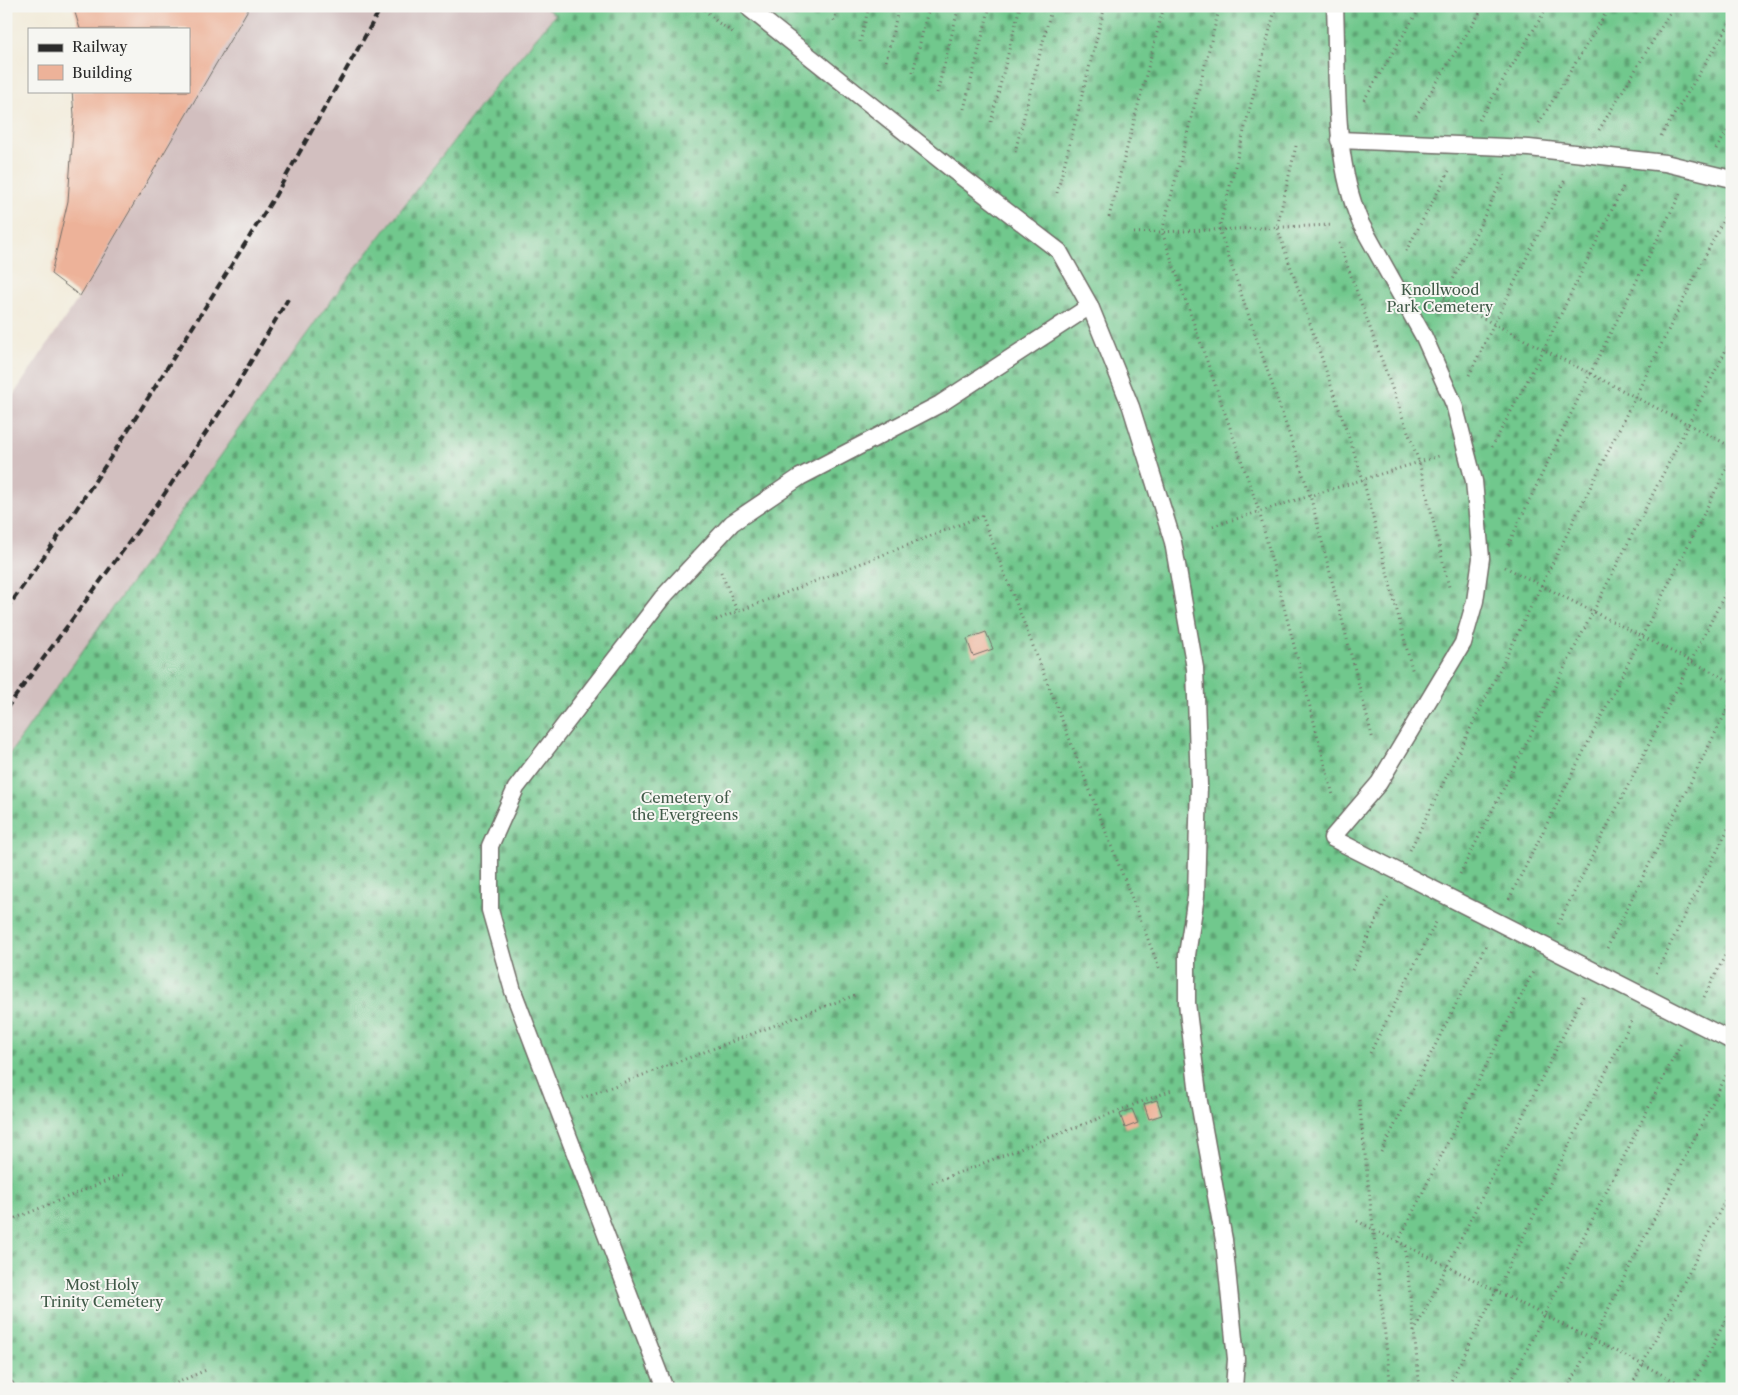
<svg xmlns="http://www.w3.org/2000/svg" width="1738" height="1395" viewBox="0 0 1738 1395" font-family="'Libre Caslon Text',serif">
<defs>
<pattern id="cemetery-stones" width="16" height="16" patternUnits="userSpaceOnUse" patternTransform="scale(1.25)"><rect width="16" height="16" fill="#71c88d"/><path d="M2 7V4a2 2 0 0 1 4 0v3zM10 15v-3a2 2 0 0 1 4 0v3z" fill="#5da373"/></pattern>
</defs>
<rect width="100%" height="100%" fill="#f6f6f2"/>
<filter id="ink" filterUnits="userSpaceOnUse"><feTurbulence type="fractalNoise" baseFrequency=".02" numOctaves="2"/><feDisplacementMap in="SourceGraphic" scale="10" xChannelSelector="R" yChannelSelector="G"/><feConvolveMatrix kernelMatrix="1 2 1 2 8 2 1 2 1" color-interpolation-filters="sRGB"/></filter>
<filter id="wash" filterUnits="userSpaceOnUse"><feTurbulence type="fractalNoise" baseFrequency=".0096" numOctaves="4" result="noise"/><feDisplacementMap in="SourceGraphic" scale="20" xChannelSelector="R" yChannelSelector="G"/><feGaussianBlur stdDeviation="1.12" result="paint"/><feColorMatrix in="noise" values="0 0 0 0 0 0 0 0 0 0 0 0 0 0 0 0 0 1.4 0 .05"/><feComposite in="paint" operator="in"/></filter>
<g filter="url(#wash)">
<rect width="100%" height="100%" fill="#f2ebd9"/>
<path fill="#d2bfbf" d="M250,6H544L556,14L494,88L321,314L6,759V406L80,296Z"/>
<path fill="url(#cemetery-stones)" stroke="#4e7a5c" d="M544,6H1732V1389H6V759L321,314L494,88L555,15Z"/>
<g id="blocks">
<g fill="#edb299">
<path d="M73,6H250L80,296L51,274L68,201L74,115L72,91H189V29H80Z"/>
<path d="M986,632L993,649L973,656L967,639Z"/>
<path d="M1157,1100L1162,1115L1149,1119L1144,1104Z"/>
<path d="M1132,1109L1138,1123L1125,1128L1120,1114Z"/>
</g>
</g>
</g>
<g filter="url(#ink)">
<use href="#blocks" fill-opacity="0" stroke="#716e68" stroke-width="1"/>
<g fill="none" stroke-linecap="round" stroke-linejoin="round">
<g stroke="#716e68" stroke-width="19">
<g id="service">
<path d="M749,6L750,9L954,171L1059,251L1090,306L1131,407L1173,542L1195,668L1199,785L1196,896L1187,955V1003L1199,1102L1224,1240L1236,1359L1234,1389"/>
<path d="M1335,6C1338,77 1332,158 1361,224L1424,337L1454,404L1474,481L1481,558L1475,601L1463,643L1379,783L1332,838L1732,1041"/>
<path d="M1339,140L1529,148L1665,163L1732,179"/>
<path d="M6,1388V1389"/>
<path d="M665,1389L513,991L490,910V846L516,788L662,598L732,523L800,477L940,404L1090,306"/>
</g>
</g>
<g stroke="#716e68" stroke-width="3" stroke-dasharray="1 4" stroke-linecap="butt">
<path d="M701,6L717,22L734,33"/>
<path d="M1220,6L1162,232L1259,511L1333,795"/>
<path d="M1276,6L1219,229L1310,495L1373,740"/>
<path d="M834,21L838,6"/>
<path d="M860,42L869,6"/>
<path d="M886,61L899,6"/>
<path d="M913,72L929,6"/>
<path d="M937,93L959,6"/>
<path d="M1364,100L1421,6"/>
<path d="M964,109L990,6"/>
<path d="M1416,116L1484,6"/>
<path d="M1479,120L1548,6"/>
<path d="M991,122L1020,6"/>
<path d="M1539,123L1610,6"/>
<path d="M1599,130L1674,6"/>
<path d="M1661,136L1732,20"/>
<path d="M1296,146L1277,227L1363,479L1413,673"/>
<path d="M1716,149L1732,124"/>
<path d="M1015,152L1052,6"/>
<path d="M1057,193L1105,6"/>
<path d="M1109,217L1164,6"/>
<path d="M1134,233L1333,225"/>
<path d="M1339,243L1419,462L1449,587"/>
<path d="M1406,251L1449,171"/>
<path d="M1444,298L1732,447"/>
<path d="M1438,310L1505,174"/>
<path d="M1469,375L1566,178"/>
<path d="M1492,447L1543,351L1624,185"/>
<path d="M1213,526L1442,455"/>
<path d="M1508,545L1590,374L1680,194"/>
<path d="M1505,567L1732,682"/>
<path d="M721,572L737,611"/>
<path d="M716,620L982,516L1160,970"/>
<path d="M1410,850L1731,204"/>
<path d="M1460,874L1732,338"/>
<path d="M1509,899L1732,458"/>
<path d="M1558,924L1732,580"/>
<path d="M1607,948L1732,700"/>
<path d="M1352,970L1388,896"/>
<path d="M1656,973L1732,821"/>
<path d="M1704,997L1732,942"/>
<path d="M1370,1053L1437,920"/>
<path d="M582,1098L858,994"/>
<path d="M1359,1100L1391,1389"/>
<path d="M1381,1152L1486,945"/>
<path d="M932,1183L1172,1090"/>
<path d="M1357,1221L1691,1389"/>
<path d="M6,1222L124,1174"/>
<path d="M1398,1242L1534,970"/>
<path d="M1405,1246L1420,1389"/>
<path d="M1414,1332L1583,996"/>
<path d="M163,1389L206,1370"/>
<path d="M1447,1389L1633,1018"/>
<path d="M1507,1389L1681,1043"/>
<path d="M1568,1389L1731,1066"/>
<path d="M1630,1389L1732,1187"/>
<path d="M1691,1389L1732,1307"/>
</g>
<use href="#service" stroke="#fff" stroke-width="16"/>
<g stroke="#2b2b2b" stroke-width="4" stroke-dasharray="8 4" stroke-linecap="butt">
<path d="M6,610L55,541L111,457L275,196L382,6"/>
<path d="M6,709L161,499L228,400L288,299"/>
</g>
</g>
</g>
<g text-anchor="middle" stroke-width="4" stroke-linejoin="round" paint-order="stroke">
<g font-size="15" fill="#405a48" stroke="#f6f6f2">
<text x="1440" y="295">Knollwood<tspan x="1440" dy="17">Park Cemetery</tspan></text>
<text x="685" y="803">Cemetery of<tspan x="685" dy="17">the Evergreens</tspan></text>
<text x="102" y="1290">Most Holy<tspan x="102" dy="17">Trinity Cemetery</tspan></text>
</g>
</g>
<rect width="1738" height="1395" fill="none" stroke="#f6f6f2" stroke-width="25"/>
<rect x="28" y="28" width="162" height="65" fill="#f6f6f2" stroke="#a5a5a2"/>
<rect x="38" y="44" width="25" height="8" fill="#2b2b2b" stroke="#a5a5a2"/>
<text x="72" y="52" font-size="15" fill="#2b2b2b">Railway</text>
<rect x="38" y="65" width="25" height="15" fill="#edb299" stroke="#a5a5a2"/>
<text x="72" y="78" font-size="15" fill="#2b2b2b">Building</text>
</svg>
